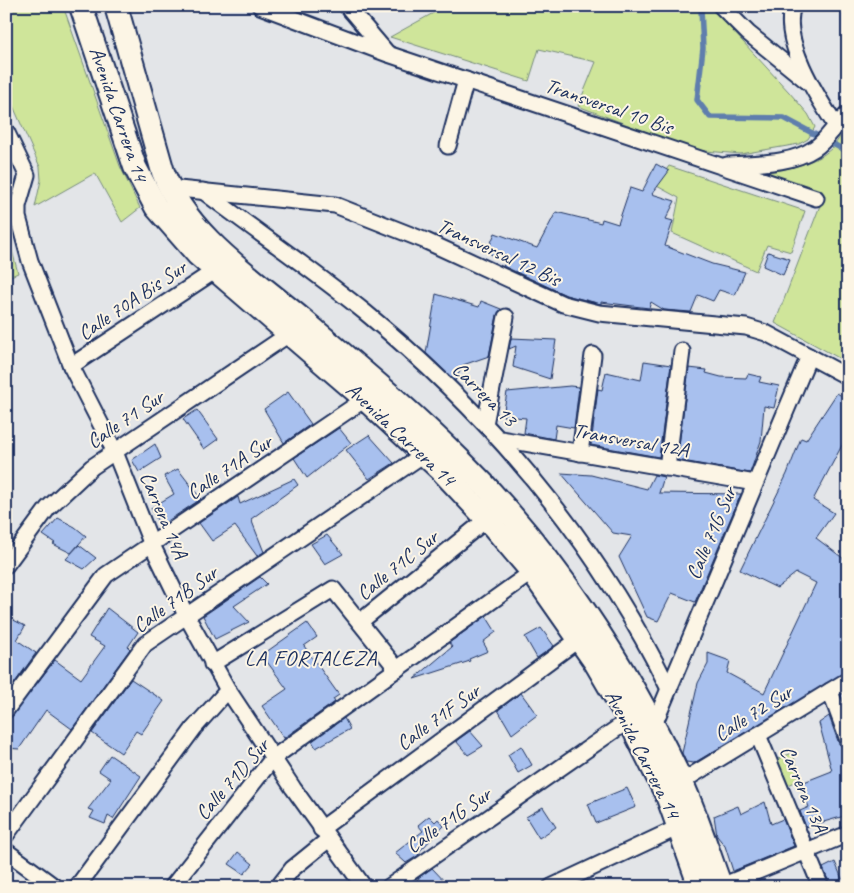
<svg xmlns="http://www.w3.org/2000/svg" width="854" height="893" viewBox="0 0 854 893" font-family="Caveat,sans-serif">
<rect width="100%" height="100%" fill="#e3e5e8"/>
<filter id="ink" filterUnits="userSpaceOnUse"><feTurbulence type="fractalNoise" baseFrequency=".02" numOctaves="2"/><feDisplacementMap in="SourceGraphic" scale="10" xChannelSelector="R" yChannelSelector="G"/><feConvolveMatrix kernelMatrix="1 2 1 2 8 2 1 2 1" color-interpolation-filters="sRGB"/></filter>
<g filter="url(#ink)">
<g fill="#cfe59a" stroke="#758a7c">
<path d="M6,6H63L120,166L140,208L122,222L95,173L35,207L41,180L40,167L6,90Z"/>
<path d="M446,6H710L789,92L808,114L815,127L808,139L799,144L741,154L694,150L578,106L596,62L539,49L529,81L390,37Z"/>
<path d="M845,130L848,133V363L775,323L824,195L760,173C780,171 815,164 831,149C836,144 840,136 845,130Z"/>
<path d="M669,166L805,211L791,252L767,245L756,271L672,233L679,198L655,185Z"/>
<path d="M6,228L18,273L6,278Z"/>
<path d="M792,753L802,779L786,786L775,760Z"/>
</g>
<g fill="none" stroke-linecap="round" stroke-linejoin="round">
<path stroke="#5e7ead" stroke-width="5.5" d="M697,6L701,9L703,48L697,100L710,117L784,118L848,152"/>
</g>
<g fill="#a8c0ee" stroke="#1b2f5e">
<path d="M656,164L669,171L652,194L675,201L666,219L673,221L665,246L712,264L745,272L735,295L719,290L713,301L698,295L691,312L664,310L651,302L649,308L601,302V304L566,295L503,266L506,262L487,252L495,233L537,248L556,212L601,223L602,219L618,224L630,188L642,192Z"/>
<path d="M768,252L790,259L783,275L763,266Z"/>
<path d="M436,294L479,307L481,301L501,309L497,315L489,356L463,365L455,381L426,353Z"/>
<path d="M511,338L556,340L550,379L513,367L516,346L509,349Z"/>
<path d="M644,361L671,365L659,457L591,445L598,389L602,390L606,372L641,380Z"/>
<path d="M689,368L707,370L706,373L721,377L746,378L748,374L761,377L759,382L779,386L774,408L764,406L761,441L750,473L677,460Z"/>
<path d="M570,386L579,387L574,428L556,425L554,439L524,433L526,418L503,416L507,392Z"/>
<path d="M288,392L311,424L284,443L264,409Z"/>
<path d="M837,393L848,400V434L813,500L834,513L816,538L848,562V671L694,763L686,762L682,753L698,683L708,664V653L730,661L727,673L764,693L816,583L796,573L777,588L740,570L787,474L801,438L806,440Z"/>
<path d="M197,410L218,439L204,449L183,419Z"/>
<path d="M339,428L351,443L307,478L294,458Z"/>
<path d="M369,435L394,463L369,479L346,450Z"/>
<path d="M155,444L161,458L139,472L132,460Z"/>
<path d="M178,469L201,499L160,526L151,508L174,494L164,476Z"/>
<path d="M561,473L591,475L647,489L654,475L664,477L659,493L741,494L695,602L672,593L658,621L647,617L619,557L632,536L613,533Z"/>
<path d="M294,479L298,485L251,519L264,552L257,556L235,526L212,541L199,523L238,497L240,504Z"/>
<path d="M58,518L75,527L86,536L71,553L53,544L55,543L43,535Z"/>
<path d="M327,535L343,554L325,564L311,544Z"/>
<path d="M79,545L96,558L84,569L66,559Z"/>
<path d="M260,577L267,584L234,606L249,622L215,639L203,616Z"/>
<path d="M107,608L138,632L128,647L130,649L72,729L46,710L19,749L6,748V723L55,660L81,679L105,646L89,637Z"/>
<path d="M6,616L25,626L17,640L36,653L11,688L6,685Z"/>
<path d="M486,616L496,632L483,642L488,651L469,659L470,661L414,679L452,647L449,643Z"/>
<path d="M307,623L317,637L304,646L339,695L333,699L335,702L284,738L262,706L287,689L262,655Z"/>
<path d="M541,628L554,646L537,658L525,637Z"/>
<path d="M131,679L164,701L141,734L136,731L121,753L92,733Z"/>
<path d="M848,691V712L841,695Z"/>
<path d="M521,693L537,715L512,734L498,710Z"/>
<path d="M829,716L839,744L848,749V815L806,827L800,811L809,807L799,784L832,771L819,723Z"/>
<path d="M344,718L350,729L316,748L312,741Z"/>
<path d="M470,731L483,746L468,755L456,741Z"/>
<path d="M521,746L532,765L518,773L508,755Z"/>
<path d="M110,755L141,776L113,819L108,816L105,824L90,818L94,811L88,809L111,779L99,771Z"/>
<path d="M627,788L636,807L596,823L588,804Z"/>
<path d="M765,802L771,824L783,819L794,846L733,871L725,846L717,836L714,816L738,806L741,814Z"/>
<path d="M543,807L556,827L539,838L526,817Z"/>
<path d="M429,816L435,822L438,819L444,826L418,853L419,855L406,863L395,853L423,831L418,825Z"/>
<path d="M238,852L253,864L244,874L229,864Z"/>
<path d="M835,862L842,879L830,885L823,868Z"/>
<path d="M432,868L450,887H426L418,878Z"/>
</g>
<g fill="none" stroke-linecap="round" stroke-linejoin="round">
<g stroke="#1b2f5e" stroke-width="19">
<g id="minor">
<path d="M260,6L388,54L816,198"/>
<path d="M347,6L387,53"/>
<path d="M721,6L748,33L808,82"/>
<path d="M793,6C780,40 818,98 836,126"/>
<path d="M6,131L27,175L18,206V217L30,261L71,366L115,452L152,545L186,615L228,690L293,788L364,887"/>
<path d="M448,146L466,80"/>
<path d="M727,165C756,163 790,165 815,148C828,139 835,124 848,114"/>
<path d="M169,188L335,205L426,241L563,304L599,313L746,327L766,333L848,377"/>
<path d="M203,191C257,232 313,270 366,313C492,417 597,542 669,689"/>
<path d="M71,366L216,270"/>
<path d="M485,424L506,317"/>
<path d="M501,439L755,483"/>
<path d="M580,453L593,355"/>
<path d="M667,468L682,351"/>
<path d="M6,565L48,508L92,467L289,334"/>
<path d="M361,621L487,519"/>
<path d="M212,664L333,589L397,669"/>
<path d="M830,691L848,740"/>
<path d="M6,710L106,575L365,399"/>
<path d="M653,727L809,356"/>
<path d="M758,735L821,887"/>
<path d="M681,782L848,680"/>
<path d="M321,829L579,639"/>
<path d="M6,835L145,644L424,454"/>
<path d="M6,851L55,887"/>
<path d="M77,887L194,728L228,690"/>
<path d="M172,887L273,758L532,572"/>
<path d="M278,887L292,869L329,839"/>
<path d="M389,887L629,720"/>
<path d="M551,887L679,827"/>
<path d="M719,887L848,834"/>
</g>
</g>
<g stroke="#1b2f5e" stroke-width="26">
<g id="primary">
<path d="M81,6L135,167L156,207L198,255L365,399L441,470L487,519L532,572L595,662L629,720L668,798L700,887"/>
<path d="M116,6L163,172C187,236 253,278 304,321C357,366 411,411 460,460C550,548 629,668 682,783C697,816 708,852 721,887"/>
</g>
</g>
<use href="#minor" stroke="#fcf5e5" stroke-width="15"/>
<use href="#primary" stroke="#fcf5e5" stroke-width="22"/>
</g>
</g>
<g text-anchor="middle" stroke-width="4" stroke-linejoin="round" paint-order="stroke">
<g font-size="21" fill="#1b2f5e" stroke="#fcf5e5">
<text transform="translate(609 106) rotate(19)" y="7">Transversal 10 Bis</text>
<text transform="translate(119 114) rotate(71)" y="7">Avenida Carrera 14</text>
<text transform="translate(499 252) rotate(25)" y="7">Transversal 12 Bis</text>
<text transform="translate(132 300) rotate(-34)" y="7">Calle 70A Bis Sur</text>
<text transform="translate(485 394) rotate(45)" y="7">Carrera 13</text>
<text transform="translate(125 419) rotate(-34)" y="7">Calle 71 Sur</text>
<text transform="translate(401 434) rotate(43)" y="7">Avenida Carrera 14</text>
<text transform="translate(631 440) rotate(10)" y="7">Transversal 12A</text>
<text transform="translate(229 467) rotate(-34)" y="7">Calle 71A Sur</text>
<text transform="translate(164 515) rotate(67)" y="7">Carrera 14A</text>
<text transform="translate(711 533) rotate(-67)" y="7">Calle 71G Sur</text>
<text transform="translate(397 565) rotate(-39)" y="7">Calle 71C Sur</text>
<text transform="translate(175 599) rotate(-36)" y="7">Calle 71B Sur</text>
<text transform="translate(753 713) rotate(-32)" y="7">Calle 72 Sur</text>
<text transform="translate(438 717) rotate(-36)" y="7">Calle 71F Sur</text>
<text transform="translate(643 754) rotate(63)" y="7">Avenida Carrera 14</text>
<text transform="translate(232 779) rotate(-49)" y="7">Calle 71D Sur</text>
<text transform="translate(804 789) rotate(67)" y="7">Carrera 13A</text>
<text transform="translate(448 820) rotate(-35)" y="7">Calle 71G Sur</text>
</g>
<g font-size="22" letter-spacing="1" fill="#1b2f5e" stroke="#fcf5e5">
<text x="311" y="665">LA FORTALEZA</text>
</g>
</g>
<rect width="854" height="893" fill="none" stroke="#fcf5e5" stroke-width="25"/>
<rect x="12" y="12" width="829" height="868" fill="none" stroke="#1b2f5e" stroke-width="2" filter="url(#ink)"/>
</svg>
